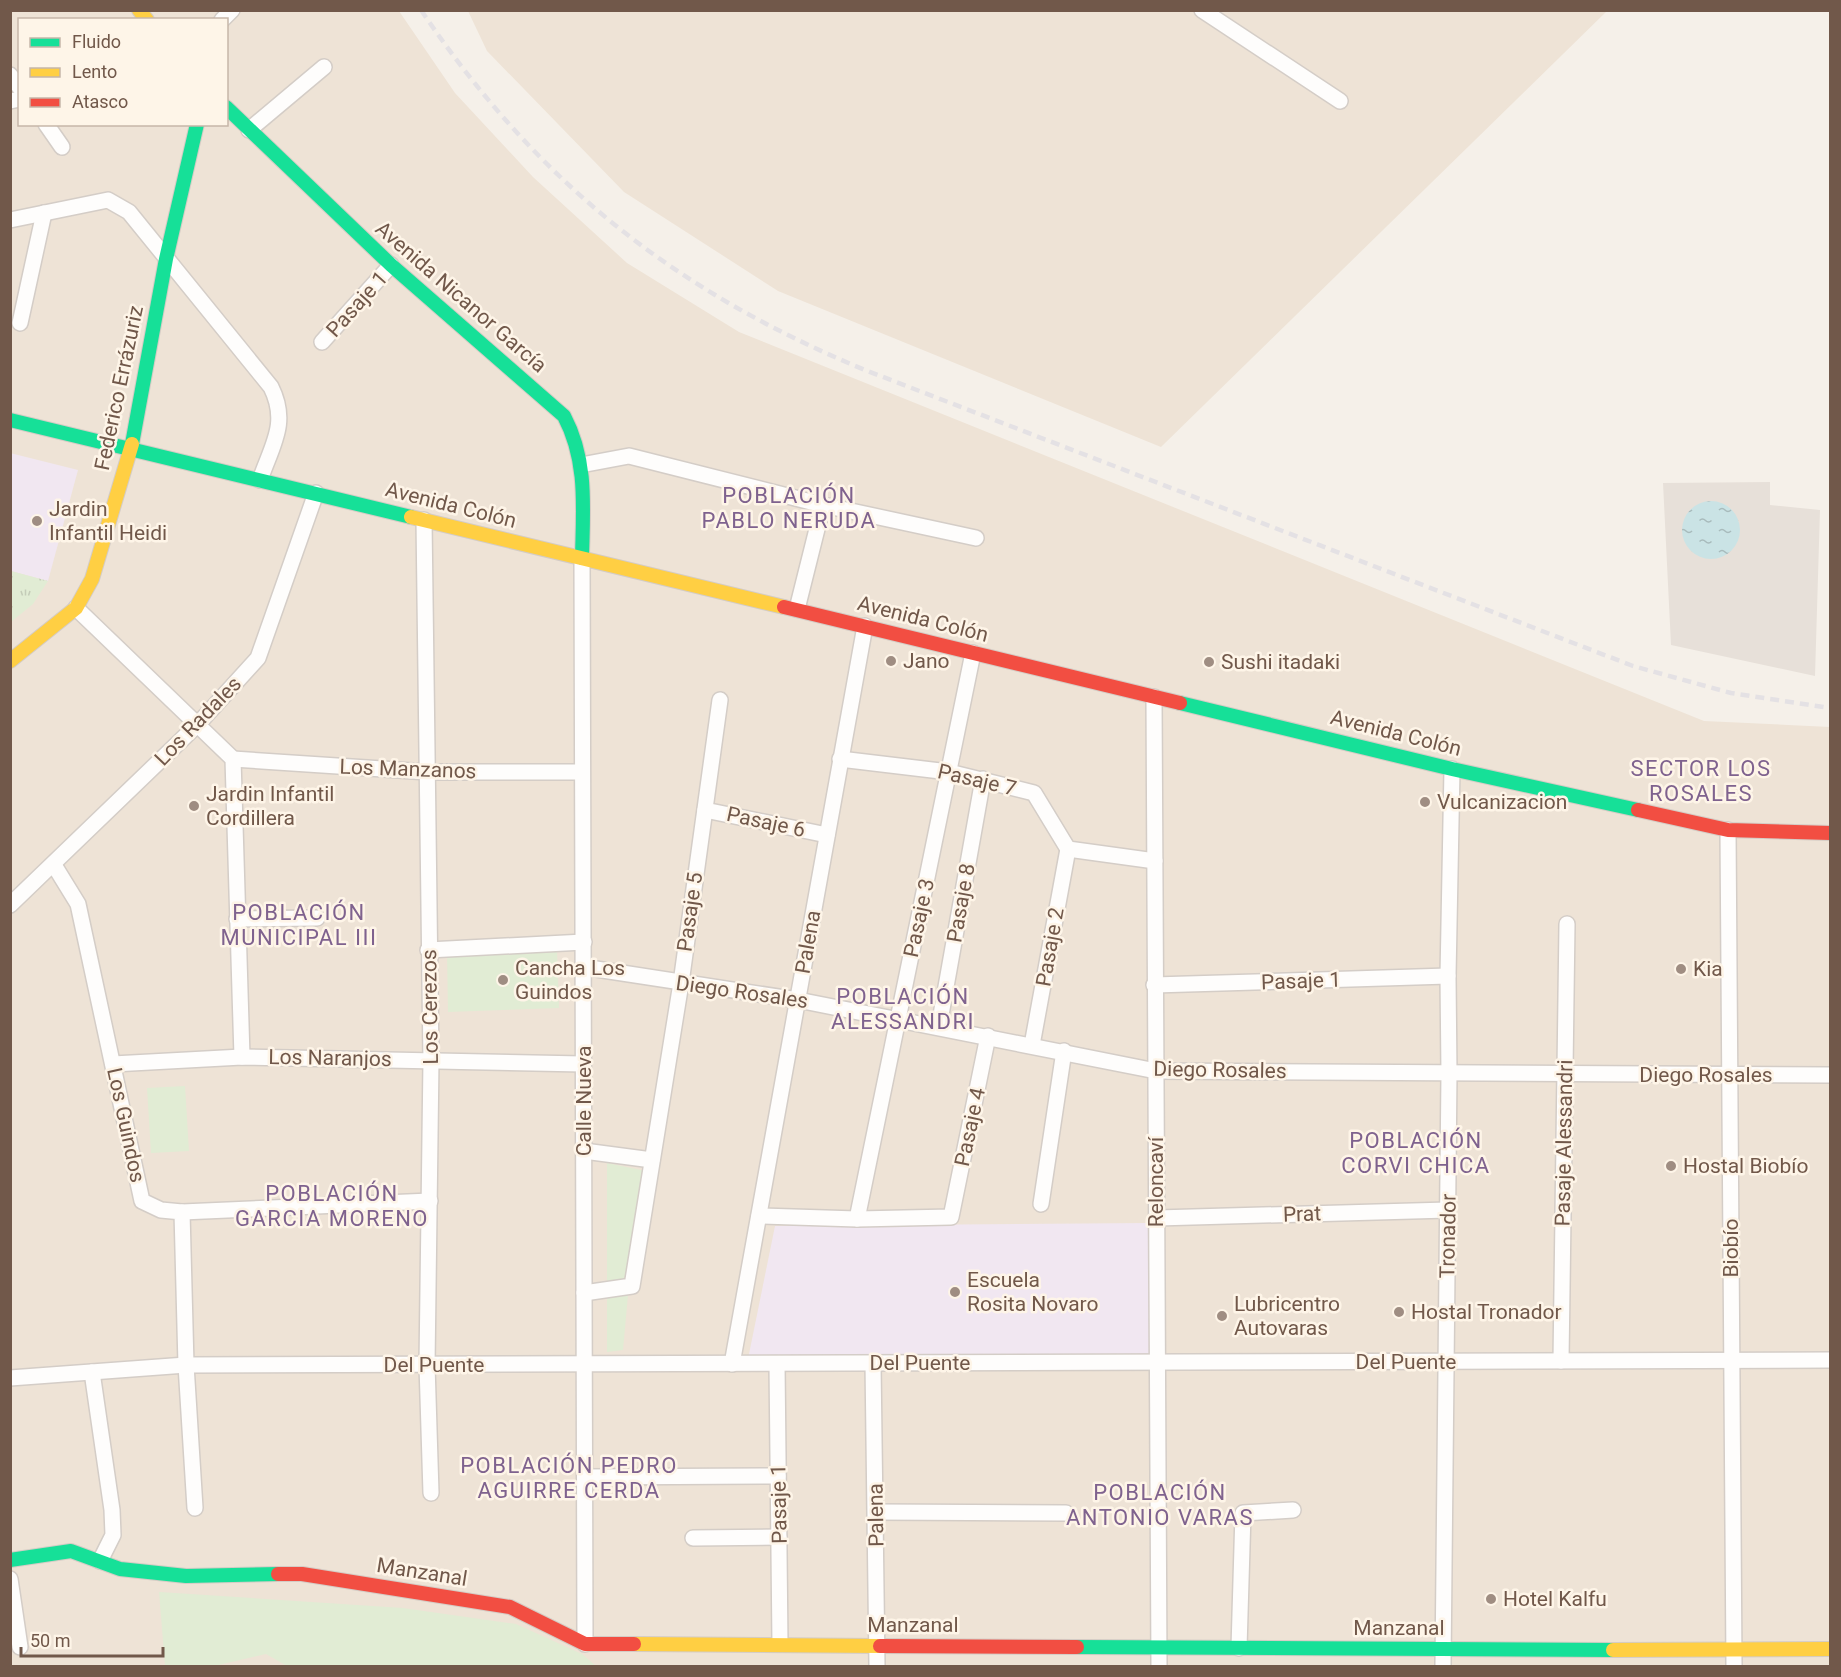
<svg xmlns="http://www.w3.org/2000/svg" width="1841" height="1677" viewBox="0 0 1841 1677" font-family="Roboto,sans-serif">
<defs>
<pattern id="park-tufts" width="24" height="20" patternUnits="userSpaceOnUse" patternTransform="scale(1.5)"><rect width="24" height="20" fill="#e1ecd4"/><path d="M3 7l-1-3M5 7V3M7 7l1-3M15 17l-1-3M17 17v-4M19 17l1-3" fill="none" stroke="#c4ccb8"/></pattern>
<pattern id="water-ripples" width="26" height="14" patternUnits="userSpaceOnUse" patternTransform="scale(1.5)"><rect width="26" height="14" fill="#cae3e5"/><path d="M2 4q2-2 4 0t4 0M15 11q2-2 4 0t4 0" fill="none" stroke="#a8bbbc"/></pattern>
</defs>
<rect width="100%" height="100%" fill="#f5f0e9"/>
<g fill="#eee3d6" fill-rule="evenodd">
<path d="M11,11H399L455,93L533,177L627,263L739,332L1704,721L1830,727V1666H11ZM20,20H226V124H20Z"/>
<path d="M468,11H1607L1161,447L778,291L624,192L487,51Z"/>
</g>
<path fill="#e7e0d9" d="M1770,482V505L1820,510L1815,676L1671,645L1663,483Z"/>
<g fill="#f1e7f1">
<path d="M10,453L78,470L48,581L11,571Z"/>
<path d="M1148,1223L1150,1362L748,1359L775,1226Z"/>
</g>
<g fill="#e1ecd4">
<path d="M557,949L559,1008L448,1012L447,953Z"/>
<path d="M185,1086L189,1151L151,1153L147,1088Z"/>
<path d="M607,1163L646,1171L628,1295L623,1350L607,1352Z"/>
<path d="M159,1592L403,1608L516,1624L582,1654L596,1666H287L266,1654L214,1666H165Z"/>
</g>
<path fill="url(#park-tufts)" d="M11,571L48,581L33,604L11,622Z"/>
<circle fill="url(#water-ripples)" cx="1711" cy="530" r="29"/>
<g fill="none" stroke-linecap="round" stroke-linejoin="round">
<g stroke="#d4cdc7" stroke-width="18">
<g id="street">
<path d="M1202,10L1340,101"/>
<path d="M222,20L232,10"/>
<path d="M10,75L20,88"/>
<path d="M10,101L20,99"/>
<path d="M46,124L62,147"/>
<path d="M249,130L324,67"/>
<path d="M10,220L108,200L129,212L271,387C289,423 272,445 260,480"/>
<path d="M20,323L44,213"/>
<path d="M322,342L391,265"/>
<path d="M581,465L629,456L823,505L976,538"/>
<path d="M424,520L431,1060L427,1365L431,1493"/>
<path d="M582,558L585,1644"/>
<path d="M76,608L233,759L242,1057"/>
<path d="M797,609L823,505"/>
<path d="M1154,697L1159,1666"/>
<path d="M233,759L428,772H582"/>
<path d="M840,759L949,772L1034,793L1068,849L1155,861"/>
<path d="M705,810L827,835"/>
<path d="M1728,830L1734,1666"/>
<path d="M54,865L78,904L142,1201L161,1210L182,1212L186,1365L195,1508"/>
<path d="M10,905L199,723L258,658L316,493"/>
<path d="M237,919L317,918"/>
<path d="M428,950L584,942"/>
<path d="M583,967L798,1000L1156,1071L1830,1075"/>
<path d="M1154,985L1448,976"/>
<path d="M939,1026L983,779"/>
<path d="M1032,1045L1068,849"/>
<path d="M113,1064L242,1057L583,1064"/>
<path d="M584,1151L652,1160"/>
<path d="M1041,1204L1064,1051"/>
<path d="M182,1212L430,1201"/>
<path d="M759,1216L857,1219L951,1217L988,1036"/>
<path d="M1157,1218L1448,1210"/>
<path d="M857,1219L973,653"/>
<path d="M584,1293L632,1286L681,983L720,700"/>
<path d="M1561,1361L1567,924"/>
<path d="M873,1363L877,1666"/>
<path d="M732,1364L865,626"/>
<path d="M777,1364L780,1644"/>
<path d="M92,1372L112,1510L113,1535L100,1561"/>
<path d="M10,1378L186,1365L1830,1360"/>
<path d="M585,1477L778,1476"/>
<path d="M876,1512L1066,1513"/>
<path d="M693,1538L779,1537"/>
<path d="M10,1579L20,1647"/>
<path d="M1239,1648L1243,1513L1293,1510"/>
<path d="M1443,1666L1449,1073L1448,976L1452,769"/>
</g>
</g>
<g stroke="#d4ccc5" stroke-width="16">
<g id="fast">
<path d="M226,107L391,265L564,416C588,461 583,509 582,558"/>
<path d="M10,420L411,517"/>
<path d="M132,444L166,259L197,124"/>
<path d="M1180,703L1452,769L1638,810"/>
<path d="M10,1560L71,1551L120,1569L186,1576L278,1574"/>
<path d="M1077,1647L1613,1650"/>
</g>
</g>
<g stroke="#d4ccc5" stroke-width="16">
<g id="slow">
<path d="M139,10L147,20"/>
<path d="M411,517L784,607"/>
<path d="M10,661L76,608L92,579L132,444"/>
<path d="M634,1644L880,1646"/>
<path d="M1613,1650L1830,1649"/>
</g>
</g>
<g stroke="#d4ccc5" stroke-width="16">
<g id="jam">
<path d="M784,607L1180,703"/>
<path d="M1638,810L1728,830L1830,833"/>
<path d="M278,1574H302L510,1607L585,1644H634"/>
<path d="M880,1646L1077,1647"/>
</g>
</g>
<use href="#street" stroke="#fefdfc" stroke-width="15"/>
<use href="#fast" stroke="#16e098" stroke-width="14"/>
<use href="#slow" stroke="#ffcf43" stroke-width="14"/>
<use href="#jam" stroke="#f24e42" stroke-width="14"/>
<path stroke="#e4e1e4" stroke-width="4.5" stroke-dasharray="9 6" stroke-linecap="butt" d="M421,10C537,182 674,291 865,370L1633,666L1731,693L1830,708"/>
</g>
<g fill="#9f8d82" stroke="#fef5e8" stroke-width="2">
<circle cx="37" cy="521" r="6"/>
<circle cx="891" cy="661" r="6"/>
<circle cx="1209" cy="662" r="6"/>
<circle cx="1425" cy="802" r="6"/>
<circle cx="194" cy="806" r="6"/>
<circle cx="1681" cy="969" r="6"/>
<circle cx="503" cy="980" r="6"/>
<circle cx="1671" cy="1166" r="6"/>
<circle cx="955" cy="1292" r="6"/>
<circle cx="1399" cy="1312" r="6"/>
<circle cx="1222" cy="1316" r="6"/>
<circle cx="1491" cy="1599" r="6"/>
</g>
<g text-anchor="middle" stroke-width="5" stroke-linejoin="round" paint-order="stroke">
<g font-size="21" fill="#71584a" stroke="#fef5e8">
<text transform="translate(461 297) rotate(41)" y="7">Avenida Nicanor García</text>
<text transform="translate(357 304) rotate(-48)" y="7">Pasaje 1</text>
<text transform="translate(119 388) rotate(-78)" y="7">Federico Errázuriz</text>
<text transform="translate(451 505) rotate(14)" y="7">Avenida Colón</text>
<text transform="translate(923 619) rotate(14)" y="7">Avenida Colón</text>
<text transform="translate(198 721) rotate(-46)" y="7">Los Radales</text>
<text transform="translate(1396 733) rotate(14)" y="7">Avenida Colón</text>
<text transform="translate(408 769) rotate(2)" y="7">Los Manzanos</text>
<text transform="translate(977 780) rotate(13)" y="7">Pasaje 7</text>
<text transform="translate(766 822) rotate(12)" y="7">Pasaje 6</text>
<text transform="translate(961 903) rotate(-80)" y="7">Pasaje 8</text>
<text transform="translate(690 912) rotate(-82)" y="7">Pasaje 5</text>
<text transform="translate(919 918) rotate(-78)" y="7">Pasaje 3</text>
<text transform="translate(808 942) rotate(-80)" y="7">Palena</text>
<text transform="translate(1050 947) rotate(-80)" y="7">Pasaje 2</text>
<text transform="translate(1301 981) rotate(-2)" y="7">Pasaje 1</text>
<text transform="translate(742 992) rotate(8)" y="7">Diego Rosales</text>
<text transform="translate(430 1007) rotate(-91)" y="7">Los Cerezos</text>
<text transform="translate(330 1058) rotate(1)" y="7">Los Naranjos</text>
<text transform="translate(1220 1070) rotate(1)" y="7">Diego Rosales</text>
<text x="1706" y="1082">Diego Rosales</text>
<text transform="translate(584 1101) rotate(-90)" y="7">Calle Nueva</text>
<text transform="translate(126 1125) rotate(78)" y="7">Los Guindos</text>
<text transform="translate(970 1127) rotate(-78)" y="7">Pasaje 4</text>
<text transform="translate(1564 1143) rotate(-89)" y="7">Pasaje Alessandri</text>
<text transform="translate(1156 1182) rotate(-90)" y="7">Reloncaví</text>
<text transform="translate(1302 1214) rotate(-2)" y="7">Prat</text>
<text transform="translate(1448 1236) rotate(-89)" y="7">Tronador</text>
<text transform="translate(1731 1248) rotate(-90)" y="7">Biobío</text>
<text x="1406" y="1369">Del Puente</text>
<text x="920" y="1370">Del Puente</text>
<text x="434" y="1372">Del Puente</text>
<text transform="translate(779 1504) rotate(-91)" y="7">Pasaje 1</text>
<text transform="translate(876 1515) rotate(-91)" y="7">Palena</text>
<text transform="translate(422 1572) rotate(9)" y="7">Manzanal</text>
<text x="913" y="1632">Manzanal</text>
<text x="1399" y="1635">Manzanal</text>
</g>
<g font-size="21" fill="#71584a" stroke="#fef5e8" text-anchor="start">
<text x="49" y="516">Jardin<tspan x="49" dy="24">Infantil Heidi</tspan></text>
<text x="903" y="668">Jano</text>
<text x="1221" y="669">Sushi itadaki</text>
<text x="206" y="801">Jardin Infantil<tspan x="206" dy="24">Cordillera</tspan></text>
<text x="1437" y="809">Vulcanizacion</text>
<text x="515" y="975">Cancha Los<tspan x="515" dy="24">Guindos</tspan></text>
<text x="1693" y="976">Kia</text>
<text x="1683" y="1173">Hostal Biobío</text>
<text x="967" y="1287">Escuela<tspan x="967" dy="24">Rosita Novaro</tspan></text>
<text x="1234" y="1311">Lubricentro<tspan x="1234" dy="24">Autovaras</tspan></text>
<text x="1411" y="1319">Hostal Tronador</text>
<text x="1503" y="1606">Hotel Kalfu</text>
</g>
<g font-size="22" letter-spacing="1.5" fill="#7f628e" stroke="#fef5e8">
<text x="789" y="503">POBLACIÓN<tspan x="789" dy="25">PABLO NERUDA</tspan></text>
<text x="1701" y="776">SECTOR LOS<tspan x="1701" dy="25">ROSALES</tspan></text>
<text x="299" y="920">POBLACIÓN<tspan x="299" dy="25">MUNICIPAL III</tspan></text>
<text x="903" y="1004">POBLACIÓN<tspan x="903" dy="25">ALESSANDRI</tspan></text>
<text x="1416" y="1148">POBLACIÓN<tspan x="1416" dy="25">CORVI CHICA</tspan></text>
<text x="332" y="1201">POBLACIÓN<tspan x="332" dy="25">GARCIA MORENO</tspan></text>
<text x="569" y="1473">POBLACIÓN PEDRO<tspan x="569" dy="25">AGUIRRE CERDA</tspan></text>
<text x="1160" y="1500">POBLACIÓN<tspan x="1160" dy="25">ANTONIO VARAS</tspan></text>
</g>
</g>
<rect width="1841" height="1677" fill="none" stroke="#71584a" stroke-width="24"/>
<rect x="18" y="18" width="210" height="108" fill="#fef5e8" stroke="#c6b6a9" stroke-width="1.5"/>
<rect x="30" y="38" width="30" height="9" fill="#16e098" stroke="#c6b6a9" stroke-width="1.5"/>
<text x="72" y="48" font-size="18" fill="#71584a">Fluido</text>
<rect x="30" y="68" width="30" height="9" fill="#ffcf43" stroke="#c6b6a9" stroke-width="1.5"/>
<text x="72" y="78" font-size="18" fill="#71584a">Lento</text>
<rect x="30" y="98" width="30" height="9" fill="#f24e42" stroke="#c6b6a9" stroke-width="1.5"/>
<text x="72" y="108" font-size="18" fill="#71584a">Atasco</text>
<path d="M21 1647v9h142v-9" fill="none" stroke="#71584a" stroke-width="3"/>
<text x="30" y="1647" font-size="18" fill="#71584a" stroke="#fef5e8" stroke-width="4.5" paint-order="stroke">50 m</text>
</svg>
